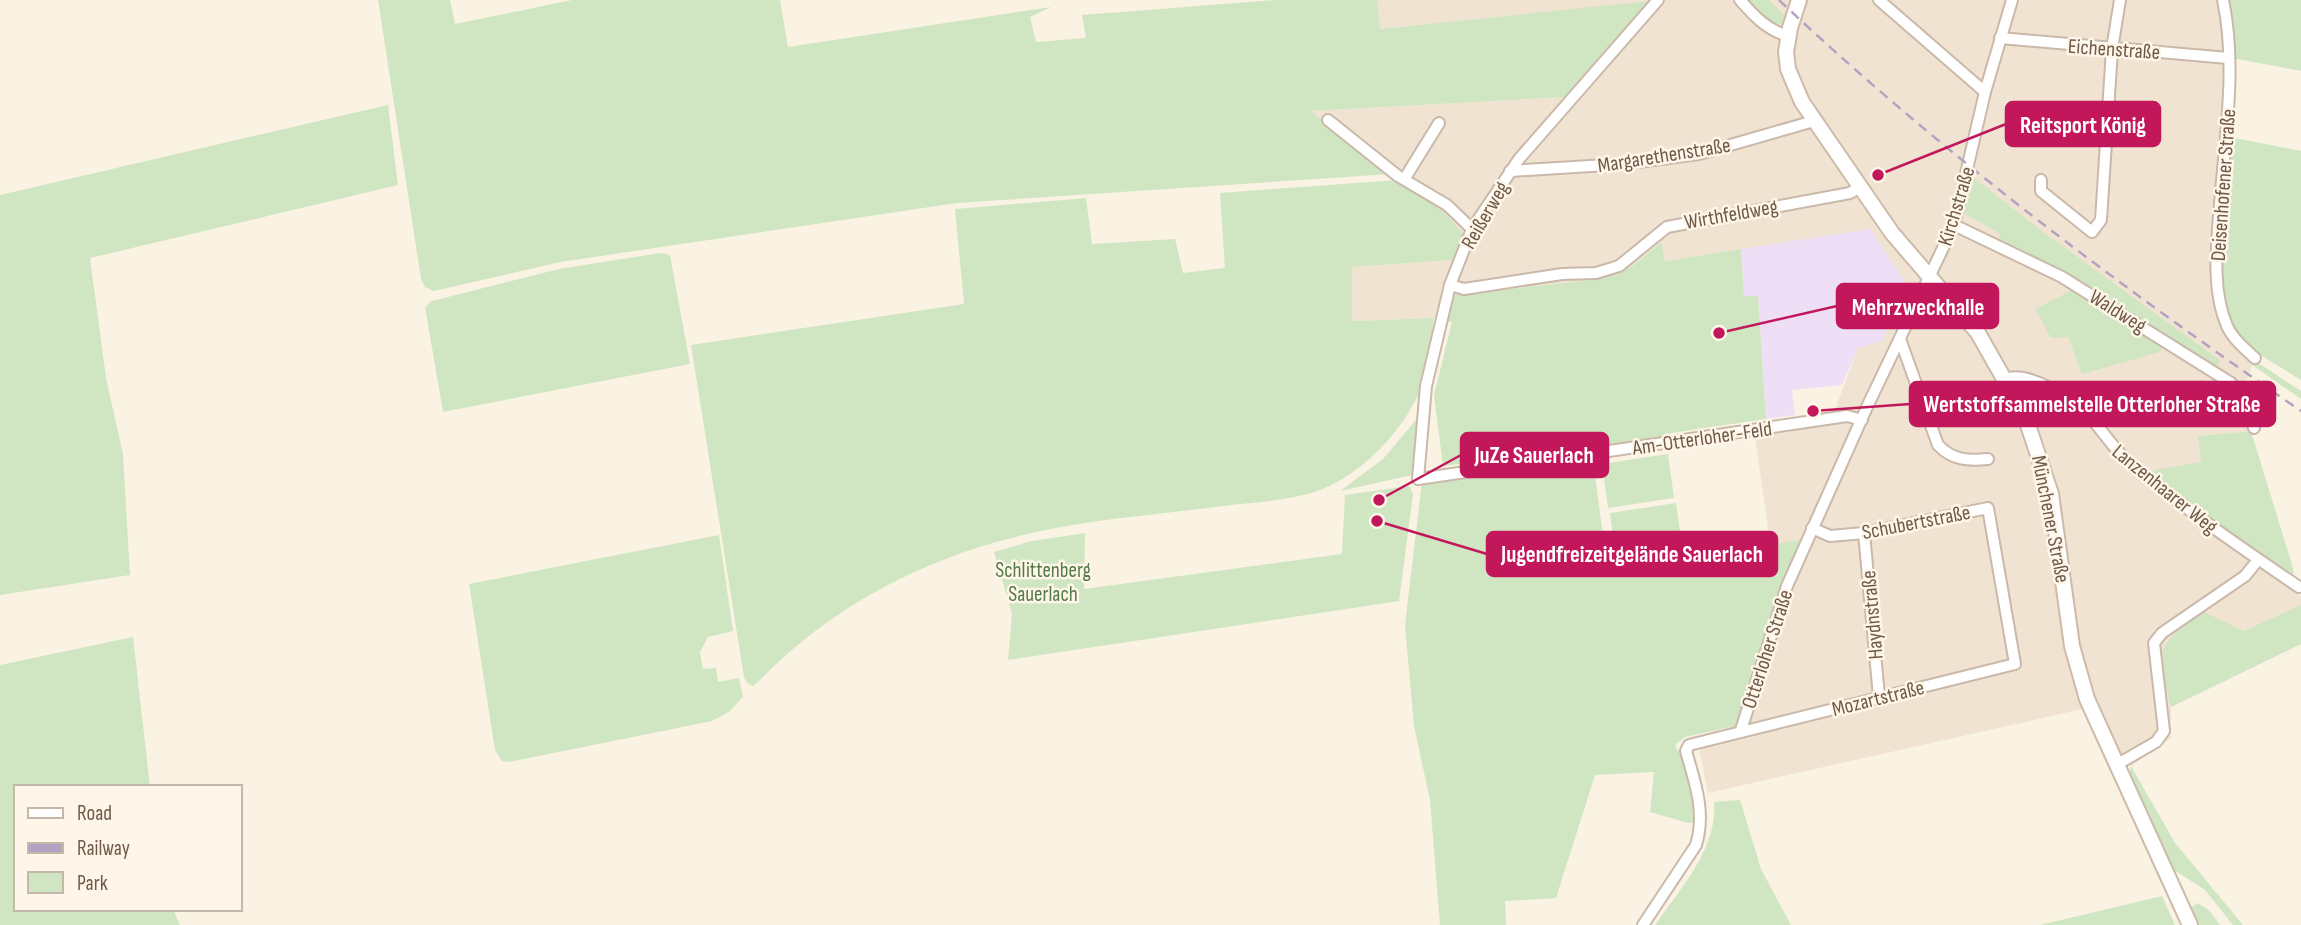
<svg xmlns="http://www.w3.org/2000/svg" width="2301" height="925" viewBox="0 0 2301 925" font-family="'Sofia Sans Condensed',sans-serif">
<rect width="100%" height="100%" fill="#faf2e2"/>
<path fill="#f1e3d1" d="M1377,0H2226L2231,27L2220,244L2234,332L2258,352L2242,391L2259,430L2199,436L2202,462L2149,471L2227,535L2223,540L2295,590L2301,597V644L2171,707V738L2131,766L2111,739L2096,706L1708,793L1697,737L1735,726L1787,572L1800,541L1770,544L1755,435L1830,423L1858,348L1870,229L1664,261L1660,242L1630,268L1591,280L1454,295L1434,318L1351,321L1352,267L1452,260L1398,180L1310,111L1565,97L1650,2L1379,29Z"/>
<path fill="#eedff6" d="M1870,229L1908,286L1882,341L1858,348L1842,385L1792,390L1795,415L1766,419L1758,296H1744L1741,249Z"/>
<g fill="#d0e6c2">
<path d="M378,0H450L455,24L572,0H780L788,47L1051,7L1030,17L1036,42L1086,38L1082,15L1275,0H1377L1380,29L1651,1L1565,97L1311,111L1390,174L957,203L560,262L434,291L425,287L421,279Z"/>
<path d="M1747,0H1769L1787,18L1780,25L1767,21Z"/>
<path d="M2226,0H2301V71L2232,58Z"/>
<path d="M388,105L398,185L90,258L106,378L123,454L130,575L0,595V195Z"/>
<path d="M2230,137L2301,151V380C2280,366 2252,353 2235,333C2207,301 2226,179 2230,137Z"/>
<path d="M1973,177L2043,232L2221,361L2215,367L1999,242L2000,234L1964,213Z"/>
<path d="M1398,180L1444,212L1463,234L1452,260L1352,267V321L1434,318C1430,341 1429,370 1420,391C1402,432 1362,474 1320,490C1292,500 1260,502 1231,505C1166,514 1099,518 1036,532C931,555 834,603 759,681L753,686L748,684L744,677L691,345L964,304L955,209L1086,198L1092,244L1175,239L1183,273L1225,268L1220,193Z"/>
<path d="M1661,242L1665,261L1741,249L1744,296H1758L1766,419L1671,433L1670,436L1443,466L1434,395L1452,322H1445L1454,295L1591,280L1630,268Z"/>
<path d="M660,253L670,255L690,364L443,412L425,307L432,301L559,269Z"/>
<path d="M2074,289L2165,344L2160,352L2082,374L2068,337L2051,338L2035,309Z"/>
<path d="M2254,360L2301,391V399L2251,364Z"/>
<path d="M1421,414L1412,475L1340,491L1383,459Z"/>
<path d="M2251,431L2292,565L2294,574L2290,579L2227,535L2148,471L2201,462L2198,436Z"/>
<path d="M1668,454L1674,498L1608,508L1602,464Z"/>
<path d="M1593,459L1607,567L1801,540L1787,572L1735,726L1685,737L1675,745L1684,762L1696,822L1688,823L1650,812L1654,772L1595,775L1556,898L1505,901L1506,925H1440L1430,800L1414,726L1405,625L1422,482Z"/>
<path d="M1409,486L1413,494L1399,601L1008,660L1012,614L994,552L1032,541L1085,533L1084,589L1342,554L1345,495Z"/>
<path d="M1676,503L1682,547L1616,557L1610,513Z"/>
<path d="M719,535L733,631L708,637L700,652L703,669L716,668L718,682L739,678L743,697L729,712L712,721L509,762L502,761L495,750L469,584Z"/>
<path d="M2301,605V644L2171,707C2156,648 2154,647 2204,612L2244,631Z"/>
<path d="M133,637L150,787H16V909H173L180,925H0V665Z"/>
<path d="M2131,766L2175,843L2243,925H2233L2205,890L2171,868L2129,775Z"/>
<path d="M1740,800L1761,869L1791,925H1655C1680,889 1718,848 1714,802Z"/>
<path d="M2162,896L2175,925H2040Z"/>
<path d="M2197,903L2208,909L2220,925H2197L2189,909Z"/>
</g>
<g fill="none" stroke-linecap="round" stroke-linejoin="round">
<g stroke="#cab9aa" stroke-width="14">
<g id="street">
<path d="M1658,0L1519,159L1472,229L1450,285L1426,386L1418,479L1847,416L1862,420"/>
<path d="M1740,0C1754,16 1767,30 1788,36"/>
<path d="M1879,0L1985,92"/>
<path d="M2223,0C2237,66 2225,137 2220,204C2217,243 2211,289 2227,326C2233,339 2245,349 2255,358"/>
<path d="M2000,38L2228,58"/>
<path d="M1328,120L1398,176L1447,205L1472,229"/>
<path d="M1510,171L1623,164L1699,154L1814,121"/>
<path d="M1405,178L1439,123"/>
<path d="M2041,180V191L2092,232L2101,220L2112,49L2120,0"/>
<path d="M1954,225L2062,277L2231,383L2240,393L2254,428"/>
<path d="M1450,285L1464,289L1562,274L1596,273L1619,266L1667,227L1850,193L1858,188"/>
<path d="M1900,339L1938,445C1952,460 1968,461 1988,459"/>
<path d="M2006,379C2025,371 2058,392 2075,403C2094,415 2109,446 2129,462C2183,508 2240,547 2299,587"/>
<path d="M1864,533L1879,697"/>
<path d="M1741,730L1787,586L1867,407L1954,225L1985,92L2012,0"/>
<path d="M2116,765L2156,742L2164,731L2154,643L2162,633L2245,576L2258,560"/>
<path d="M1643,925L1696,845C1706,812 1695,783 1686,751L1689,745L2015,664L1988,508L1864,533L1830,536L1812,528"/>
</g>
</g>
<g stroke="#cdbaa8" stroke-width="18">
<path id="secondary" d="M1799,0L1790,28L1786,52L1788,69L1802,102L1892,233L1978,333L2025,416L2051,494L2072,646L2087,699L2190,925"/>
</g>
<use href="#street" stroke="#fff" stroke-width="10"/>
<use href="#secondary" stroke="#fff" stroke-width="14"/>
<path stroke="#b4a2c2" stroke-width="2.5" stroke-dasharray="10 7" stroke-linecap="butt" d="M1779,0C1941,153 2118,285 2301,411"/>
</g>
<g text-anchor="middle" stroke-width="5" stroke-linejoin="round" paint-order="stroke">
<g font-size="21" fill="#70594b" stroke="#fef6e8">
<text transform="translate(2114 49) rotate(4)" y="7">Eichenstraße</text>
<text transform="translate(1664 155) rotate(-9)" y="7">Margarethenstraße</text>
<text transform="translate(2223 185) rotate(-86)" y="7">Deisenhofener Straße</text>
<text transform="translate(1956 206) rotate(-73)" y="7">Kirchstraße</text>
<text transform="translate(1731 214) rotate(-10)" y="7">Wirthfeldweg</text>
<text transform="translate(1485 215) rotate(-60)" y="7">Reißerweg</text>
<text transform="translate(2118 311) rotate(32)" y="7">Waldweg</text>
<text transform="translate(1702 438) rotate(-8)" y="7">Am-Otterloher-Feld</text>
<text transform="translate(2165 489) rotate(39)" y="7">Lanzenhaarer Weg</text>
<text transform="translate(2051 519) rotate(79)" y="7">Münchener Straße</text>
<text transform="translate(1916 522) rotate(-11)" y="7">Schubertstraße</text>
<text transform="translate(1872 615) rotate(-95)" y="7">Haydnstraße</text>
<text transform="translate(1767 649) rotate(-72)" y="7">Otterloher Straße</text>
<text transform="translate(1878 698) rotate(-14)" y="7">Mozartstraße</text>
</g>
<g font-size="21" fill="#547a46" stroke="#fef6e8">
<text x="1043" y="577">Schlittenberg<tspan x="1043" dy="24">Sauerlach</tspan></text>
</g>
</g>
<path fill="none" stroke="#c2185b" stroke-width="2.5" d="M1878 175L2006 124M1719 333L1837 306M1813 411L1910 404M1379 500L1461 455M1377 521L1487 554"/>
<g fill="#c2185b" stroke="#fef6e8" stroke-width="2.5">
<circle cx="1878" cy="175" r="7"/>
<circle cx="1719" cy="333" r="7"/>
<circle cx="1813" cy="411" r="7"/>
<circle cx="1379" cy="500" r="7"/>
<circle cx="1377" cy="521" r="7"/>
</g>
<g fill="#c2185b" stroke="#c2185b" stroke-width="2.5">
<rect x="2006" y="102" width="154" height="44" rx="7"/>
<rect x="1837" y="284" width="161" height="44" rx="7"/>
<rect x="1910" y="382" width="365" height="44" rx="7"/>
<rect x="1461" y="433" width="147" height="44" rx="7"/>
<rect x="1487" y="532" width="290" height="44" rx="7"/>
</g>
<g font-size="23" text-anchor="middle" font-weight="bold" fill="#fff">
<text x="2083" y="133">Reitsport König</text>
<text x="1918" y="315">Mehrzweckhalle</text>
<text x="2092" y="412">Wertstoffsammelstelle Otterloher Straße</text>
<text x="1534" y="463">JuZe Sauerlach</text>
<text x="1632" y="562">Jugendfreizeitgelände Sauerlach</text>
</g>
<rect x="14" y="785" width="228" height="126" fill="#fef6e8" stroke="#c5b7a9" stroke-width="2"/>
<rect x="28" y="808" width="35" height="10" fill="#ffffff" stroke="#c5b7a9" stroke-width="2"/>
<text x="77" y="820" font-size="21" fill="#70594b">Road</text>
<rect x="28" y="843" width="35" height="10" fill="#b4a2c2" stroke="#c5b7a9" stroke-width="2"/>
<text x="77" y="855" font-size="21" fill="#70594b">Railway</text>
<rect x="28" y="872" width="35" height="21" fill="#d0e6c2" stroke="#c5b7a9" stroke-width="2"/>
<text x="77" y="890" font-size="21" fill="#70594b">Park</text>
</svg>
